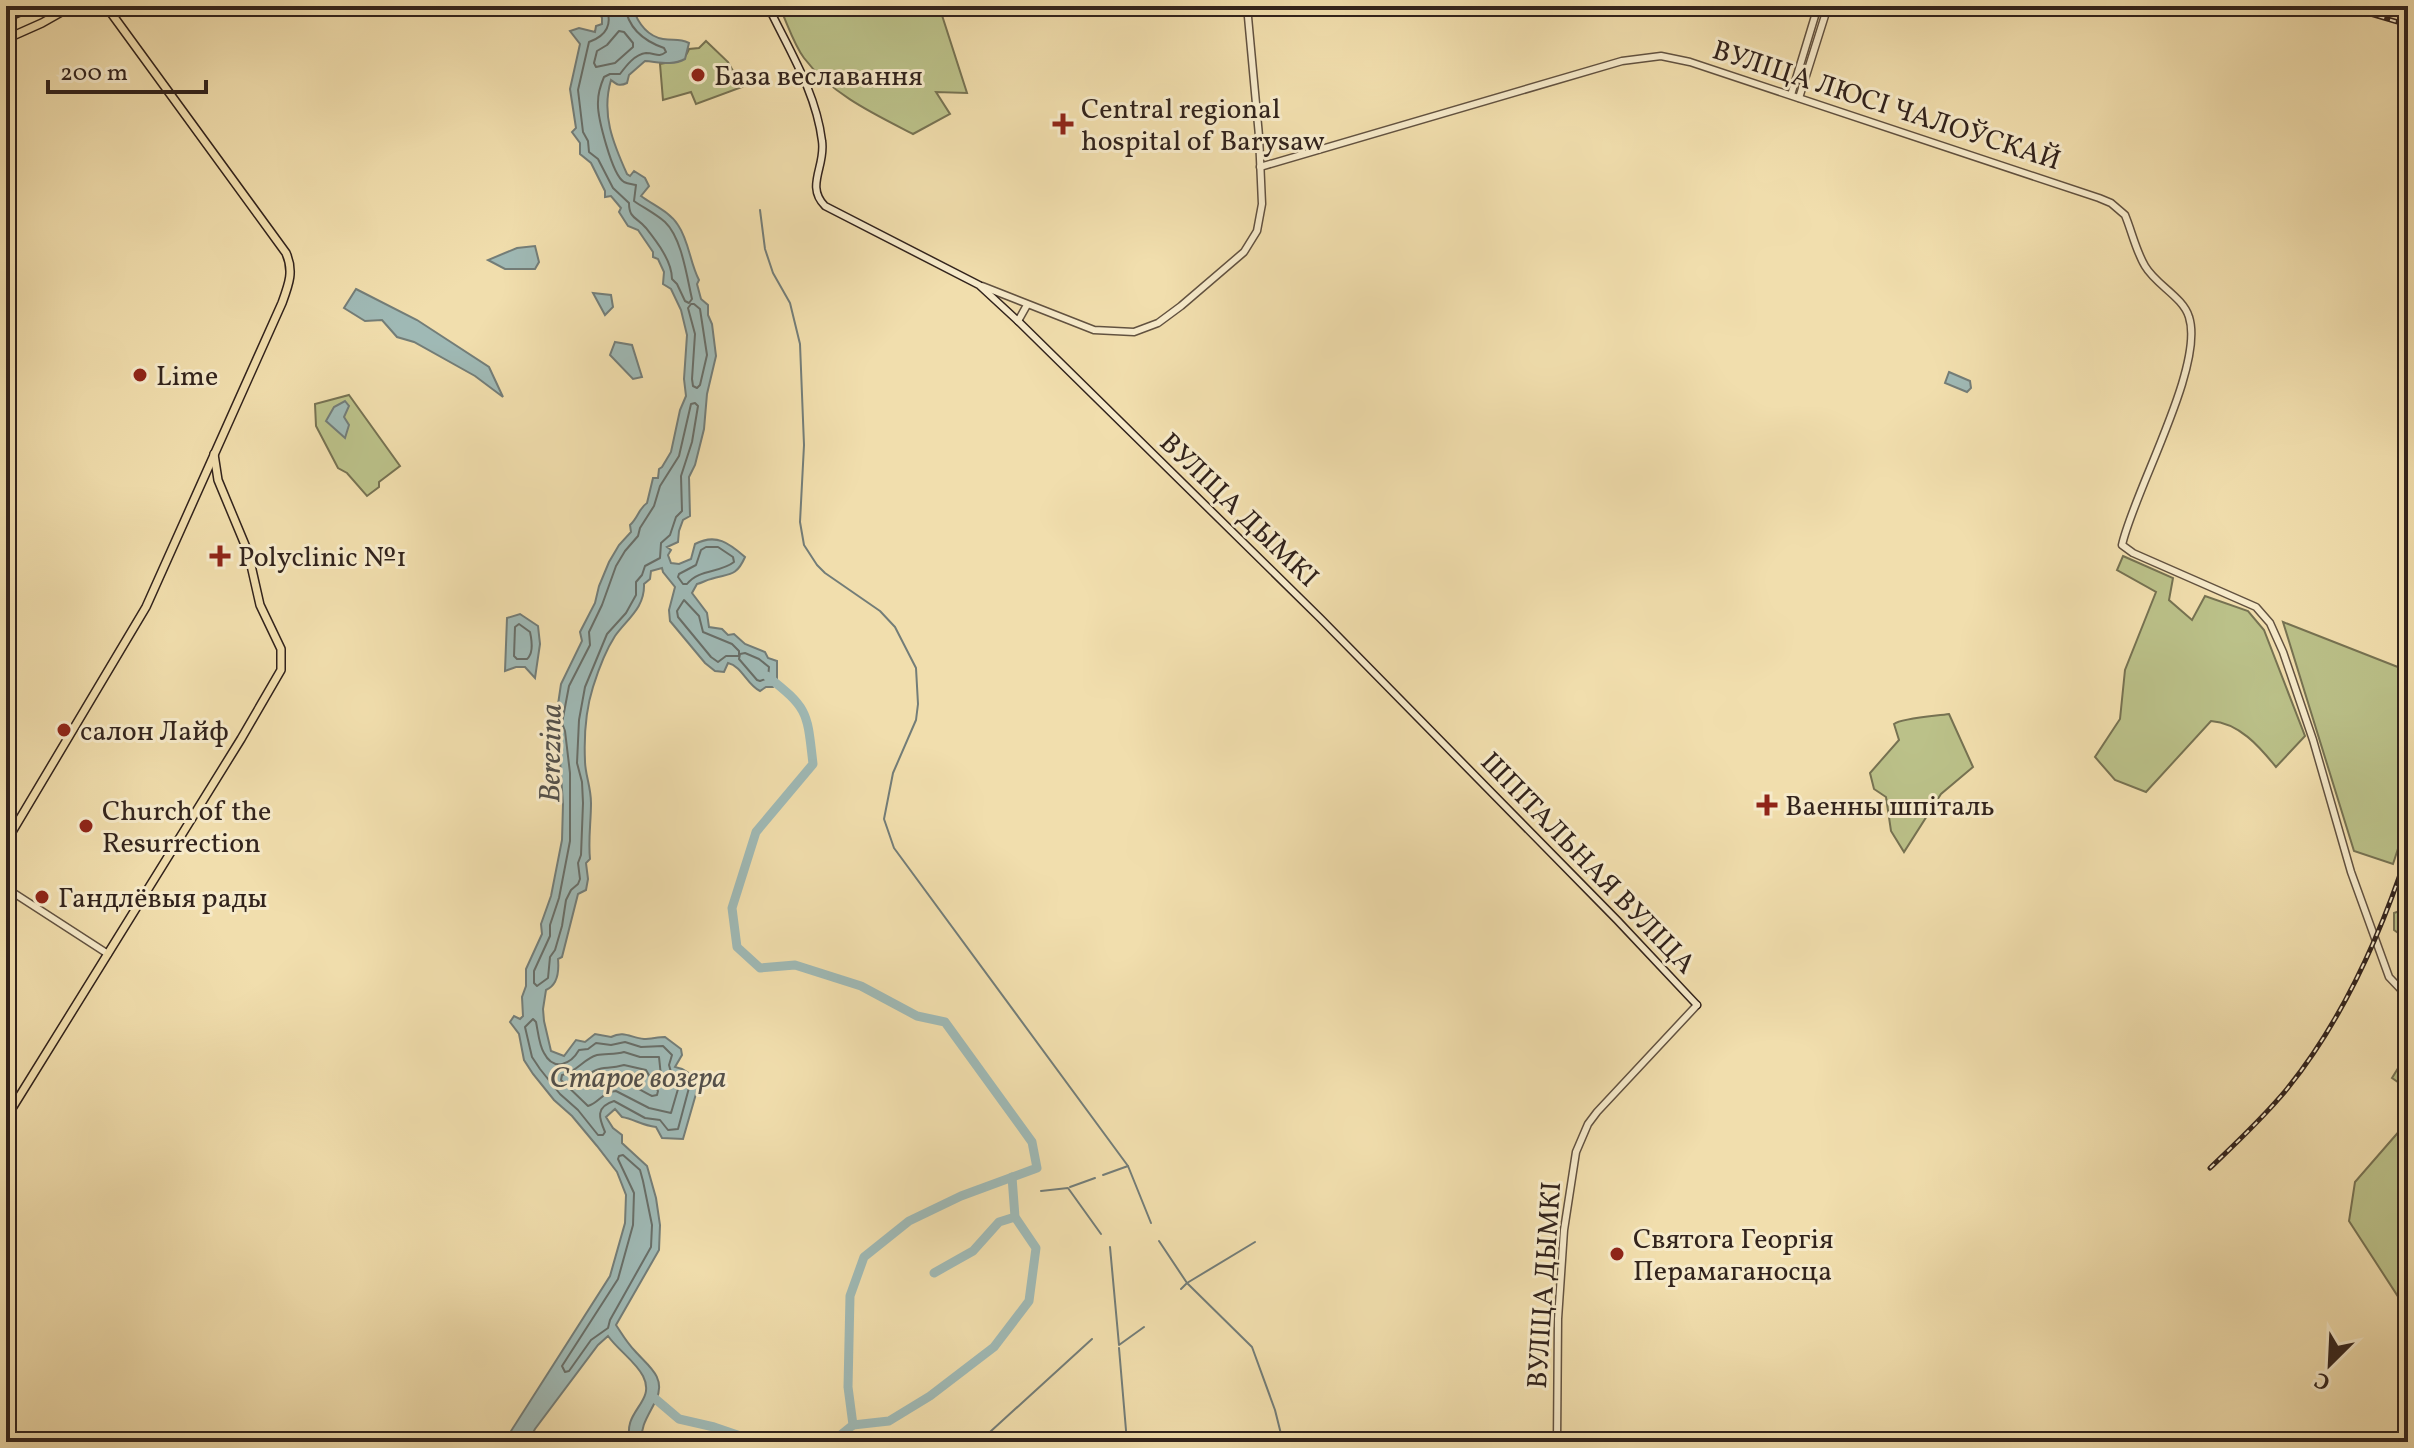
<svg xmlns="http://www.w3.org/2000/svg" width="2414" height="1448" viewBox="0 0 2414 1448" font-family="Vollkorn,serif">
<rect width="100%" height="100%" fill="#f1dead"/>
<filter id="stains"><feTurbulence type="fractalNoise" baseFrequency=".0025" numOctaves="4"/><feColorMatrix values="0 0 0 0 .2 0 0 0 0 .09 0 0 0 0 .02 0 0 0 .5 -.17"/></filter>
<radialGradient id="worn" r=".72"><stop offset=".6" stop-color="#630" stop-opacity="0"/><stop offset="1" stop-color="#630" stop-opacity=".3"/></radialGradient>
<g fill="#bbc189" stroke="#767252" stroke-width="2">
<path d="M779,6H939L967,93L936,92L950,114L913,134C874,114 831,94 804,58C793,43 787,22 779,6Z"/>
<path d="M706,41L728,62L742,87L696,104L691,92L663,100L660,64C675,60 682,66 689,49L699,48Z"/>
<path d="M349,395L400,466L379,482V487L367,496L347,473L338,468L316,426L315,404Z"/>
<path d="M2123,556L2173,578L2169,600L2192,620L2205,596L2248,611L2264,630L2305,736L2276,767C2259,746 2239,723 2211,721L2146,792L2115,780L2095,757L2120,719L2125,670L2156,592L2117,570Z"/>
<path d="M2283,622L2408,671V818L2393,864L2354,851Z"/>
<path d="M1949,714L1973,767L1941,794L1904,852L1891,831L1886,797L1874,789L1870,773L1899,740L1894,724C1902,718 1936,716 1949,714Z"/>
<path d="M2408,908V940L2394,930V913Z"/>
<path d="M2408,1052V1089L2392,1078Z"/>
<path d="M2408,1121V1312L2349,1221L2355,1182Z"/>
</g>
<g fill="#9fb9b5" stroke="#737d78" stroke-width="2">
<path d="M597,6H632C637,21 646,36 663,39C674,41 678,38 689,43L685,59C672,66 659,62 645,61L629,75L627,83C619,87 616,84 611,80C601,114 613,143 627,174L630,176L634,171L645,178L649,186L641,196C653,205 670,212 678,225C689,241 690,263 699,280L697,284L701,299L708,305V315L712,324L716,356L707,394L704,429L695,465L689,477L690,516L683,520L679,531L678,542L667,547L671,550L668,555L671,563L679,564L691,559L695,544C716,533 729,543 745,557C736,578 728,573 711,579C706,580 702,583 697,584L692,593L707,613L709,627L722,629L728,635L734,634L745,644L765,652L768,658L777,661V681L773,687H766L760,691C747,685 742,666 728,663L724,672L715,671L705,663L670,621L669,610L675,587L663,572L662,568L651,571L650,579L644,584C645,608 627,619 615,636C606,650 598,671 593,687C586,709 584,738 585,761C585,774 591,787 591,803C591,822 588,840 590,859L586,863L588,879L586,890L578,894L562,957L558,959C559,970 558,985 546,990L543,1009L544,1021L551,1051L564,1056L576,1040L585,1042L595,1034L611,1037C624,1030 631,1038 644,1039C651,1039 658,1037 665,1037L681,1049L682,1055L675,1067L682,1069L700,1080L683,1139L662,1138L656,1127C641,1125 634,1119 622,1117L615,1109L606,1117L613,1128L622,1135V1143L647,1166L656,1198L660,1225L659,1250L616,1325C622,1334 627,1343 635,1351C647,1365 667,1377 656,1400C649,1415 640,1425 642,1442H631C620,1411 657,1403 643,1376C635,1361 618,1350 608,1336L598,1345L535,1429L528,1442H504L610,1276L625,1223L626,1195L617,1172L597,1146L572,1116L554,1100L533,1074L524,1060L519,1034L510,1022L514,1016L520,1019L523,1016L522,997L526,986V969L542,934L541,924L551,896L562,840L563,804L559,745L557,732L549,721L556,718L561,684L582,641L580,632L595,603L599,586L609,562L619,545L631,532L630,525C638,518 639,508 647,503L653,478H658L659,469L662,467L671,452L680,410L686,396L684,379L687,335L681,310L671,289L663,284L664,272L658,259L653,257V252L638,230L628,226L619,212L621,208L611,196L605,197V191L591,163L580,154V143L572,132L576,128L570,89L580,44L570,31L579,28L595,32L596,26L602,24V18Z"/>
<path d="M535,246L539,262L535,269H505L488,260L517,248Z"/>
<path d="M356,289L417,320L489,367L503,397L475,376L414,342L397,337L382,320L365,321L344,308Z"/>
<path d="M593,293L611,295L613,307L605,315Z"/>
<path d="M615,342L632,345L642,377L633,379L610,355Z"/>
<path d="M1949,372L1970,381L1971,388L1967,392L1945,383Z"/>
<path d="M345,401L349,406L344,417L349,425L345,438L326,421L334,407Z"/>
<path d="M520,614L538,626L540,644L535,678L525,667H516L505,671L507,618Z"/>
</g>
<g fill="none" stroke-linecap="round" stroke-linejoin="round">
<g stroke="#686e68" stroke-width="2">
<path d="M605,6C614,24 606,36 589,42L578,90L583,132L588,141L589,152L598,159L613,188L629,203C629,219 637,217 646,228C657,242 672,261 672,279L677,284L685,301L689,303L692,299C687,278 682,238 665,222C656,214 644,208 634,201L636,185C632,184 628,184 624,182C612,175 597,116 598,102C598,93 601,84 604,77L610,74H620C626,66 635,54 646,53C656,53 658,58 666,52L664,48C644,41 628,28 625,6"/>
<path d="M619,31L624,32L633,43V47L615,63L596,67L594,63L597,51L607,45Z"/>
<path d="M691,304H694L700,309L707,355L700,385L697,388L693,386L692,379L695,334L688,308Z"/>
<path d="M695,403L698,406L692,442L681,476L682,511L676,517L670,535L661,543L660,558L645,566L642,575L636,582V595L626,613L607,634L585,687L579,720L577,763L582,782L583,803L581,855L578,863L580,879L578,884L571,890L566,900L562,926L555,950L550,957L548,978L537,986L534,983V971L550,936V925L559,898L570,841V773L565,731L562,723L569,686L590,645L589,632L602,605L616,566L625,551L638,536L640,528L654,506L660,486L679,456L691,404Z"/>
<path d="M706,547H718L733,557L734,562C720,573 699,569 687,584H683L678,577L679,574L696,565L701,550Z"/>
<path d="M684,600L699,616L703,632L732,644L739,651V656H726L718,662L711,657L678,617L677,611Z"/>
<path d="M519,624L530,632C532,641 534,653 527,659H517L514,656L515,627Z"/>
<path d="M745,653L759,659L769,667L768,678L760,681L757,680L739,659L740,654Z"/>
<path d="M533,1019L536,1022C538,1031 539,1045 544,1053C554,1072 571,1064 579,1050L588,1049L596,1043L611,1045L625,1042L641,1047L663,1046L672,1055L669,1065L671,1072L690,1084L678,1129L668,1130L660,1120L645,1118L614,1101C595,1107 599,1118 605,1132L603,1135H598L578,1110L560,1094L540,1069L532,1057L525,1027Z"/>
<path d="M624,1052L640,1057H659L661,1076L678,1089L671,1113L649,1108L616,1091C602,1092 599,1103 588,1106L561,1080L562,1075C577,1072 583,1059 597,1055C605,1053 615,1055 624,1052Z"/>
<path d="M624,1065L646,1070L658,1091L657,1095L652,1096C627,1084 617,1069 589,1089L582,1084V1080C601,1063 603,1071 624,1065Z"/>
<path d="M623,1155L640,1170L643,1181L652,1225L651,1247L610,1320L608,1328L591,1340L569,1371L565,1372L562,1366L618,1279L633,1225L634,1193L618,1159L619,1156Z"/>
</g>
<g stroke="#737d78" stroke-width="2">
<path d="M760,210L765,249L773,273L790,303L800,344L804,445L800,522L804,545L817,565L825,573L880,611L895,627L916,668L918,704L916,720L893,773L884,819L894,848L1128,1166"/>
<path d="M1103,1175L1128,1166L1151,1223"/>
<path d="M1070,1187L1095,1178"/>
<path d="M1041,1191L1068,1188L1101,1234"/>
<path d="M1159,1241L1187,1283L1181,1289"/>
<path d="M1255,1242L1187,1283L1252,1347L1275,1410L1283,1442"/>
<path d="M1110,1247L1119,1345L1144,1327"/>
<path d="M1119,1348L1127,1442"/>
<path d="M979,1442L1092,1339"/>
</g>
<g stroke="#9fb9b5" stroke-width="9">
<path d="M767,676C809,709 807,712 813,764L756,832L732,908L737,947L760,968L795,965L861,986L917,1016L945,1022L1032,1142L1037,1168L961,1196L909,1221L864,1257L850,1296L848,1387L853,1425L832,1442"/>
<path d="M934,1273L973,1251L999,1222L1015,1217"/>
<path d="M652,1396L679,1419L714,1427L758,1442"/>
<path d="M853,1425L889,1421L930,1396L994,1347L1029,1301L1036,1248L1015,1217L1012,1177"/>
</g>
<g stroke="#625240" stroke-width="9">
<g id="tertiary">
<path d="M1791,95L1818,6"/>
<path d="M1799,98L1828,6"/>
<path d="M1260,167L1622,61L1661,56L1690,62L2099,198L2111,203L2125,215C2132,232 2136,251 2145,266C2156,285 2183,297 2189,317C2205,366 2134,491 2122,545L2133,553L2256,607L2270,623L2283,652L2313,740L2351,872L2389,977L2408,997"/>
<path d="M982,286L1094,330L1134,332L1158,323L1181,306L1244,252L1257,231L1262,204L1259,136L1247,6"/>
<path d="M1018,321L1027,305"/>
<path d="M6,888L108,954"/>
<path d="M1557,1442L1558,1319L1564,1230L1576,1152L1588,1124L1597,1112L1697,1005"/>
</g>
</g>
<g stroke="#32231c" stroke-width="9">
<path id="secondary" d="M768,6C789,50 816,92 822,141C826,166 805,186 825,206L979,285L1018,321L1320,618L1617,920L1697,1005"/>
</g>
<g stroke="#32231c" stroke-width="10">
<g id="primary">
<path d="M6,18L34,6"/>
<path d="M6,39L42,23L72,6"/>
<path d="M6,842L146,607L282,303C289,284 294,271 286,253L106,6"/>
<path d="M6,1118L241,739L281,670V649L260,605L248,552L218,480L214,454"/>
</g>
</g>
<use href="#tertiary" stroke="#f6eaca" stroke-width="6"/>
<use href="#secondary" stroke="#f6eaca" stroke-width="6"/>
<use href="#primary" stroke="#f1dead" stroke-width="7"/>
<g stroke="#32231c" stroke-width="5">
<g id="rail">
<path d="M2367,13L2408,25"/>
<path d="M2210,1168C2236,1143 2263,1118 2287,1089C2342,1021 2381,934 2408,851"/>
</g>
</g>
<use href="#rail" stroke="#f6eaca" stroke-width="2" stroke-dasharray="6" stroke-linecap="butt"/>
</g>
<g fill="#8f2418" stroke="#f6eaca" stroke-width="3">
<circle cx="698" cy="75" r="8"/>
<path d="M1059 112h8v8h8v8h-8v8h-8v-8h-8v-8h8z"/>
<circle cx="140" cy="375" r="8"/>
<path d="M216 544h8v8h8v8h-8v8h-8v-8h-8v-8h8z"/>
<circle cx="64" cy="730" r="8"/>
<path d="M1763 793h8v8h8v8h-8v8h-8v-8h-8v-8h8z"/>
<circle cx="86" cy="826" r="8"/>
<circle cx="42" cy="897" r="8"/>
<circle cx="1617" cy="1254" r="8"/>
</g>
<g text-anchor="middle" stroke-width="6" stroke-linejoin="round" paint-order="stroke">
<g font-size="28" fill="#32231c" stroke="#f6eaca" text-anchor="start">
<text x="714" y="85">База веславання</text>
<text x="1081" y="118">Central regional<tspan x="1081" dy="32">hospital of Barysaw</tspan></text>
<text x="156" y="385">Lime</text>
<text x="238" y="566">Polyclinic №1</text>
<text x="80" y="740">салон Лайф</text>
<text x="1785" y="815">Ваенны шпіталь</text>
<text x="102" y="820">Church of the<tspan x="102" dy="32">Resurrection</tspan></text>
<text x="58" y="907">Гандлёвыя рады</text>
<text x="1633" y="1248">Святога Георгія<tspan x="1633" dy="32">Перамаганосца</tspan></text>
</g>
<g font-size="28" fill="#32231c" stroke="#f6eaca">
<text transform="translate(1887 104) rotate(18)" y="10">ВУЛІЦА ЛЮСІ ЧАЛОЎСКАЙ</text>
<text transform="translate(1240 509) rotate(44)" y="10">ВУЛІЦА ДЫМКІ</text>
<text transform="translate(1589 862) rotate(46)" y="10">ШПІТАЛЬНАЯ ВУЛІЦА</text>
<text transform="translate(1543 1285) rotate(-86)" y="10">ВУЛІЦА ДЫМКІ</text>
</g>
<g font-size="30" font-style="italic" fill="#53504a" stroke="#f6eaca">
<text transform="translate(550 753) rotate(-89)" y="10">Berezina</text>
<text x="638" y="1087">Старое возера</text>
</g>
</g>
<rect width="2414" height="1448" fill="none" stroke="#f1dead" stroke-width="32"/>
<rect x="8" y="8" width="2398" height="1432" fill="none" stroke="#32231c" stroke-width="4"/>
<rect x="16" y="16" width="2382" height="1416" fill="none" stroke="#32231c" stroke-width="2"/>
<g transform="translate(2330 1364) rotate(204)" stroke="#f6eaca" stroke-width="6" paint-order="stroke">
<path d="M0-6L14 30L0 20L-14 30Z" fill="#32231c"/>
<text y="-12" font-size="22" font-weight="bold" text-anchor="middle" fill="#32231c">С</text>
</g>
<path d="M48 80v12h158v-12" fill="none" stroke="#32231c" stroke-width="4"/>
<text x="60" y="80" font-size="24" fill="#32231c" stroke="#f6eaca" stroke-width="6" paint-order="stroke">200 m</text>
<rect width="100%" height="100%" filter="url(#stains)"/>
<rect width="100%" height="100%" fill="url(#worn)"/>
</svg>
